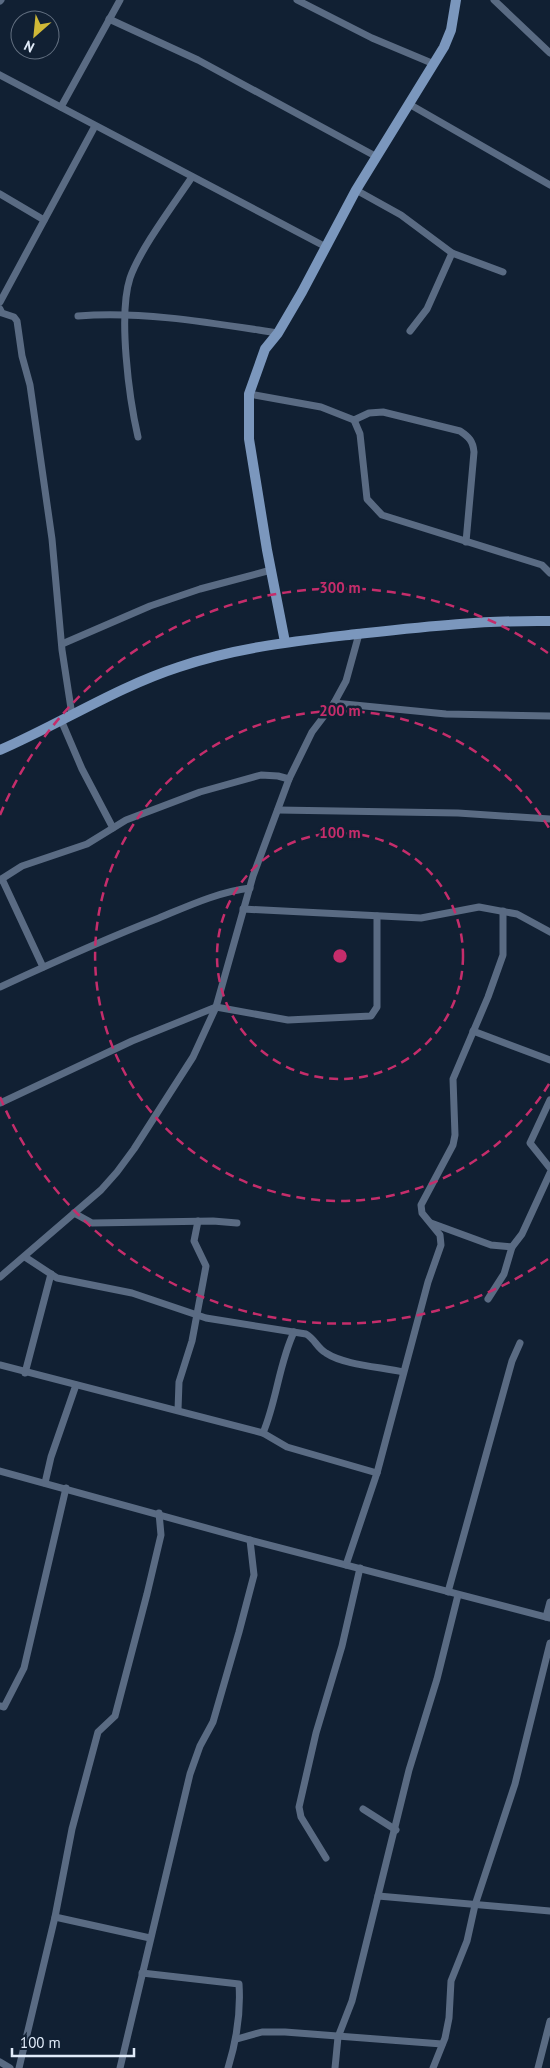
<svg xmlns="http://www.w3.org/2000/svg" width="550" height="2068" viewBox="0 0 550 2068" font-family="'PT Sans',sans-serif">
<rect width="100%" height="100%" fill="#112033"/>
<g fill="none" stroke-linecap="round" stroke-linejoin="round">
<g stroke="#5a6b83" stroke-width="7">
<path d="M297,0L372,38L434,64"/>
<path d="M494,0L550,53"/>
<path d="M0,1L1,0"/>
<path d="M109,19L198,60L377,157"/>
<path d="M0,75L326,247"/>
<path d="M409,104L550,185"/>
<path d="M61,107L120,0"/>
<path d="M356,190L401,215L452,253L503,272"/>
<path d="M0,194L44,220"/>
<path d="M0,302L95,126"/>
<path d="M0,309L2,313L14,317L17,321L22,356L30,385L52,539L62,650L72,715"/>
<path d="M78,316C145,311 212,323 278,333"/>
<path d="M410,331L427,309L452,253"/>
<path d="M249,394L321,407L354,420L360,434L367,499L382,515L542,565L550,573"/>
<path d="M354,420L369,413L383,412L460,431C469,437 473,441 474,452L466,542"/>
<path d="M138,437C129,398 118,315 130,278C140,249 174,204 192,177"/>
<path d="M62,644L150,606L200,589L271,570"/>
<path d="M334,703L446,714L550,716"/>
<path d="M61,720L82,769L113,828"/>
<path d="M278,810L458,813L550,819"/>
<path d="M2,879L43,967"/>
<path d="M0,880L22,866L87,844L126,820L200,792L261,775L278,776L289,779"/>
<path d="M243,909L421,918L479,907L517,914L550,932"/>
<path d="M0,987C52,963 105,939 159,918C188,906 218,892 250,888"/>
<path d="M473,1031L550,1060"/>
<path d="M550,1100L530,1143L550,1168"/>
<path d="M0,1103L132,1041L216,1007L288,1020L371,1016L377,1007V916"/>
<path d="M74,1213L92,1223L213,1221L237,1223"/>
<path d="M431,1223L491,1245L512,1247"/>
<path d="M25,1257L57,1278L132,1293L206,1318L306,1334C315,1339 317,1348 326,1353C344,1365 381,1367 403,1372"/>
<path d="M0,1277L101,1190L117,1172L134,1149L193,1057L216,1007L253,876L289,779L312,732L334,703L346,681L359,634"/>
<path d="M488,1299L504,1274L512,1247L522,1234L550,1173"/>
<path d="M0,1365L263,1433L287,1447L377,1473"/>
<path d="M25,1373L51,1274"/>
<path d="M178,1410L179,1382L192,1341L206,1266L194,1241L198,1221"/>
<path d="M263,1433C277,1400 279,1363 294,1332"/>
<path d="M0,1471L250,1540L550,1618"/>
<path d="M45,1483L51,1457L76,1385"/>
<path d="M346,1565L377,1473L428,1282L441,1245L440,1235L422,1213L421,1205L453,1145L455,1135L453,1079L488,997L503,955V911"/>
<path d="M448,1592L512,1361L520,1343"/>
<path d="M546,1617L550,1602"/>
<path d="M0,1706L4,1707L24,1668L66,1488"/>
<path d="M363,1809L396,1830"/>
<path d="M326,1858L301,1817L299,1807L316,1733L342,1646L360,1568"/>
<path d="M378,1896L550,1911"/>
<path d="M55,1917L150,1938"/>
<path d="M142,1973L239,1984C241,2014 237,2039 228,2068"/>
<path d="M237,2039L262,2032H285L442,2044"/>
<path d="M0,2062L10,2068"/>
<path d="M19,2068L55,1917L72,1829L98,1732L115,1716L147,1594L161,1535L159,1513"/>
<path d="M120,2068L190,1774L200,1746L213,1722L239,1632L254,1575L250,1540"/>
<path d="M335,2068L338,2037L352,2001L409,1770L437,1679L458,1595"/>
<path d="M433,2068L445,2038L449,2018L451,1981L467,1941L475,1905L515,1784L550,1643"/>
<path d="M538,2068L550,2021"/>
</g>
<g stroke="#7b97bd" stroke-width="10">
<path d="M285,642L267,550L249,439V394L265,349L278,333L302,292L356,190L444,47L451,30L456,0"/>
<path d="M0,750C60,724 117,687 179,667C237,647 297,641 357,634C422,627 484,620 550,621"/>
</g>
</g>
<g fill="none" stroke="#c52d6b" stroke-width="2.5" stroke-dasharray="9 6">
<circle cx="340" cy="956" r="123"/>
<path d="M549 1084A245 245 0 1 1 549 828"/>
<path d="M548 1259A368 368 0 0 1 0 1097M0 815A368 368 0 0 1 548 653"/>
</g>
<circle cx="340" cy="956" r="8" fill="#c52d6b" stroke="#112033" stroke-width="2.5"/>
<g font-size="15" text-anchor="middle" font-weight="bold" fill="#c52d6b" stroke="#112033" stroke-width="5" stroke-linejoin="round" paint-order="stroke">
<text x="340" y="593">300 m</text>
<text x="340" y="716">200 m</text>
<text x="340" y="838">100 m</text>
</g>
<g transform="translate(35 35) rotate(207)"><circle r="24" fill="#112033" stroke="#647182"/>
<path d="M0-4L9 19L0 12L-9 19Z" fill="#cfb837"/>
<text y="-8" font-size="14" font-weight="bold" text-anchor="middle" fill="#e1ebf9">N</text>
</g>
<path d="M12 2048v8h122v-8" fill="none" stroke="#e1ebf9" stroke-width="2.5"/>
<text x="20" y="2048" font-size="15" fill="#e1ebf9" stroke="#112033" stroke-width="4" paint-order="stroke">100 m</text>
</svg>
